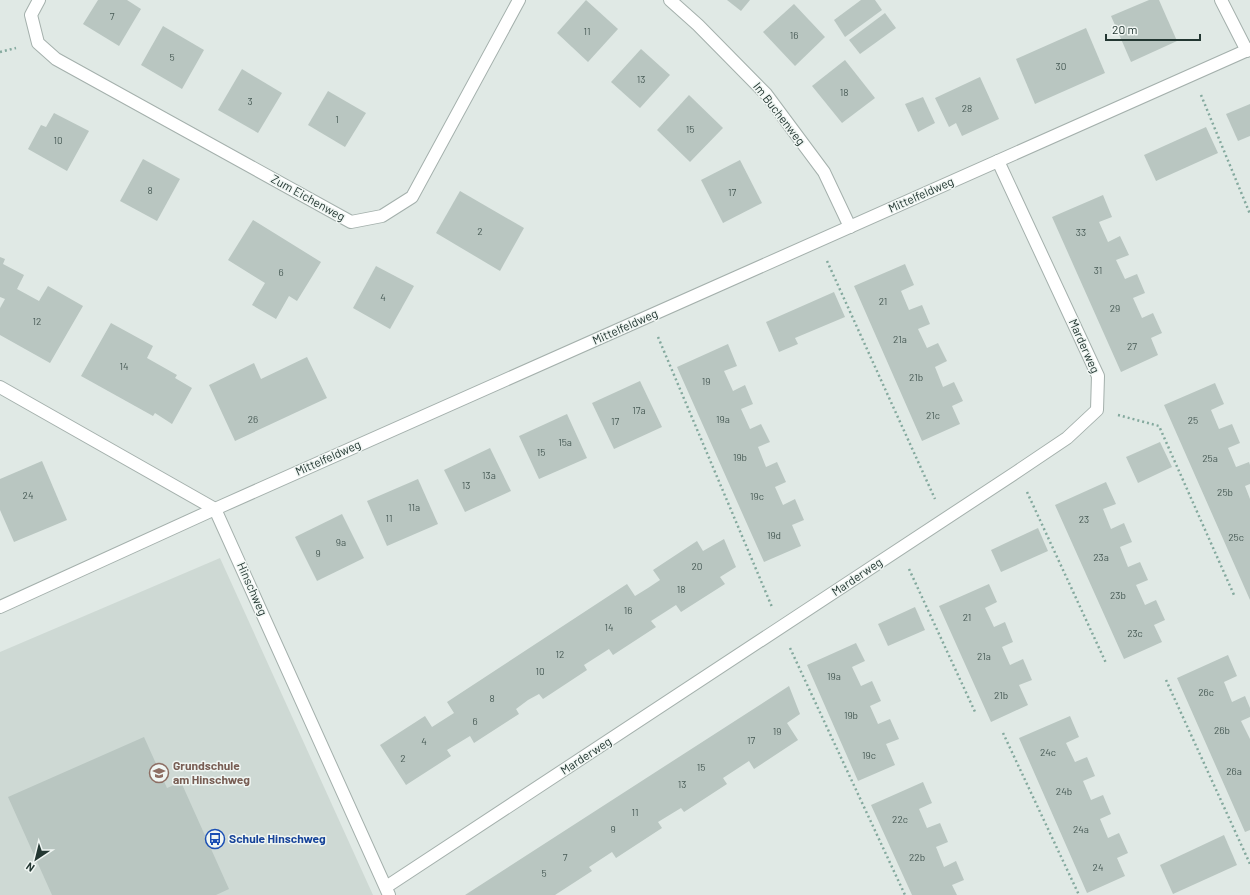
<svg xmlns="http://www.w3.org/2000/svg" width="1250" height="895" viewBox="0 0 1250 895" font-family="Barlow,sans-serif">
<rect width="100%" height="100%" fill="#e0e9e5"/>
<path fill="#ced9d4" d="M220,558L373,895H0V652Z"/>
<g fill="#b9c6c1">
<path d="M98,0H127L141,9L119,46L83,24Z"/>
<path d="M586,0L618,29L588,62L557,33Z"/>
<path d="M727,0H750L741,11Z"/>
<path d="M861,0H875L882,10L845,37L834,20Z"/>
<path d="M1149,0H1159L1177,41L1131,62L1111,16Z"/>
<path d="M794,4L825,37L795,66L763,32Z"/>
<path d="M885,13L896,28L860,54L849,40Z"/>
<path d="M163,26L204,50L182,89L141,65Z"/>
<path d="M1086,28L1105,73L1035,104L1016,59Z"/>
<path d="M641,49L670,75L640,108L611,82Z"/>
<path d="M845,60L875,98L842,123L812,86Z"/>
<path d="M242,69L282,93L258,133L218,110Z"/>
<path d="M980,77L999,119L962,136L956,123L949,127L935,98Z"/>
<path d="M328,91L366,113L345,147L308,125Z"/>
<path d="M689,95L723,128L690,162L657,130Z"/>
<path d="M923,97L935,123L918,132L905,104Z"/>
<path d="M1250,104V136L1238,141L1226,114Z"/>
<path d="M54,113L89,131L67,171L28,149L41,125L46,127Z"/>
<path d="M1206,127L1218,153L1156,181L1144,155Z"/>
<path d="M143,159L180,179L157,221L120,201Z"/>
<path d="M740,160L762,203L723,223L701,180Z"/>
<path d="M460,191L524,228L500,271L436,233Z"/>
<path d="M1103,195L1112,217L1099,222L1108,242L1120,236L1129,255L1116,260L1125,279L1137,274L1145,293L1133,298L1142,318L1153,313L1162,333L1151,338L1158,355L1121,372L1052,217Z"/>
<path d="M253,220L321,262L297,301L289,296L276,319L252,305L265,283L228,260Z"/>
<path d="M0,257L5,259L3,264L24,275L17,289L39,301L48,286L83,306L50,363L0,335V308L5,299L0,297Z"/>
<path d="M905,264L914,285L901,291L909,310L922,305L930,324L918,329L927,348L938,343L947,361L935,367L943,387L954,382L963,401L952,406L960,424L922,441L854,286Z"/>
<path d="M376,266L414,286L390,329L353,308Z"/>
<path d="M834,292L845,317L795,338L798,344L779,352L766,322Z"/>
<path d="M111,323L153,346L147,358L177,375L175,378L192,388L172,424L155,413L153,416L81,376Z"/>
<path d="M728,344L737,366L724,371L733,391L745,385L753,404L741,409L750,429L761,424L770,442L758,447L766,467L777,462L786,482L775,487L783,505L795,499L804,520L792,525L801,546L764,562L677,367Z"/>
<path d="M307,357L327,398L235,441L209,385L254,363L261,379Z"/>
<path d="M640,381L662,427L614,449L592,403Z"/>
<path d="M1215,383L1224,404L1211,410L1219,429L1232,424L1240,443L1228,448L1236,467L1249,462L1250,465V484L1245,486L1250,499V600L1164,405Z"/>
<path d="M567,414L587,458L539,479L519,436Z"/>
<path d="M1160,442L1172,467L1138,483L1126,457Z"/>
<path d="M490,448L511,491L465,512L444,470Z"/>
<path d="M42,461L67,520L14,542L0,510V479Z"/>
<path d="M418,479L438,524L387,546L367,501Z"/>
<path d="M1106,482L1116,504L1103,509L1111,529L1124,523L1132,542L1120,547L1128,567L1140,562L1148,580L1136,585L1145,605L1156,600L1165,620L1154,625L1162,642L1124,659L1055,505Z"/>
<path d="M342,514L364,558L317,581L295,537Z"/>
<path d="M1038,528L1048,551L1001,572L991,550Z"/>
<path d="M724,539L736,567L720,577L725,584L681,612L676,605L651,621L656,627L613,655L609,649L584,665L587,670L543,699L539,694L528,700L516,709L519,714L474,743L470,736L447,750L451,756L406,785L380,745L425,716L432,727L454,713L447,702L627,584L635,596L648,588L660,580L653,570L697,541L703,551Z"/>
<path d="M989,584L997,602L985,608L994,627L1005,622L1013,642L1002,647L1010,665L1023,659L1032,680L1019,685L1028,705L991,722L939,606Z"/>
<path d="M915,607L925,630L888,646L878,624Z"/>
<path d="M856,643L865,661L852,667L861,686L872,681L881,701L870,706L878,724L890,719L899,739L886,744L895,765L858,781L807,665Z"/>
<path d="M1228,655L1237,676L1224,682L1232,702L1245,696L1250,708V717L1241,721L1250,739V830L1245,832L1177,678Z"/>
<path d="M789,686L800,714L787,723L798,740L754,769L749,761L723,778L727,784L684,812L681,808L658,822L662,828L616,858L612,852L589,867L592,871L555,895H465Z"/>
<path d="M1070,716L1079,737L1066,743L1075,762L1087,757L1095,776L1083,781L1091,800L1103,795L1111,814L1100,819L1108,838L1119,833L1128,853L1117,858L1125,876L1087,893L1019,738Z"/>
<path d="M144,737L167,788L181,782L229,889L216,895H52L8,797Z"/>
<path d="M923,782L932,803L919,809L927,828L940,823L948,842L936,847L944,867L956,861L964,880L952,885L957,895H912L871,805Z"/>
<path d="M1224,835L1237,865L1173,894L1160,865Z"/>
</g>
<g fill="none" stroke-linecap="round" stroke-linejoin="round">
<g stroke="#a4b0ac" stroke-width="14">
<g id="street">
<path d="M39,0L31,15L38,43L56,59L351,222L382,216L412,197L519,0"/>
<path d="M670,0L698,25L766,94L824,172L850,227"/>
<path d="M1221,0L1247,51"/>
<path d="M0,387L215,509L389,895"/>
<path d="M0,607L215,509L1250,49"/>
<path d="M386,887L1018,471L1067,438L1097,410L1098,376L998,161"/>
</g>
</g>
<g stroke="#84a99e" stroke-width="2.5" stroke-dasharray="2 3" stroke-linecap="butt">
<path d="M0,52L16,48"/>
<path d="M1201,95L1250,214"/>
<path d="M827,261L935,499"/>
<path d="M658,337L772,607"/>
<path d="M1118,415L1159,426L1234,595"/>
<path d="M1027,492L1106,663"/>
<path d="M909,569L976,714"/>
<path d="M790,648L905,895"/>
<path d="M1166,680L1250,864"/>
<path d="M1003,733L1079,895"/>
</g>
<use href="#street" stroke="#fff" stroke-width="12"/>
</g>
<defs>
<g id="school-ring" transform="scale(1)"><circle r="9.5" fill="#f0f6f3" stroke="#8d6e63" stroke-width="1.5"/><path d="M0-5L7-2L0 1L-7-2ZM-4 1L0 2.5L4 1V4Q0 6-4 4Z" fill="#8d6e63"/></g>
<g id="bus-ring" transform="scale(1)"><circle r="9.5" fill="#f0f6f3" stroke="#1a4fb4" stroke-width="1.5"/><path d="M-5-6H5V4H4V6H2V4H-2V6H-4V4H-5ZM-3.5-4V0h7V-4ZM-3.5 1.2v1.5H-2V1.2ZM2 1.2v1.5H3.5V1.2Z" fill="#1a4fb4"/></g>
</defs>
<g fill-rule="evenodd">
<use href="#school-ring" x="159" y="773"/>
<use href="#bus-ring" x="215" y="839"/>
</g>
<g text-anchor="middle" stroke-width="3" stroke-linejoin="round" paint-order="stroke">
<g font-size="10" fill="#485b56">
<text x="112" y="20">7</text>
<text x="587" y="35">11</text>
<text x="794" y="39">16</text>
<text x="172" y="61">5</text>
<text x="1061" y="70">30</text>
<text x="641" y="83">13</text>
<text x="844" y="96">18</text>
<text x="250" y="105">3</text>
<text x="967" y="112">28</text>
<text x="337" y="123">1</text>
<text x="690" y="133">15</text>
<text x="58" y="144">10</text>
<text x="150" y="194">8</text>
<text x="732" y="196">17</text>
<text x="480" y="235">2</text>
<text x="1081" y="236">33</text>
<text x="1098" y="274">31</text>
<text x="281" y="276">6</text>
<text x="383" y="301">4</text>
<text x="883" y="305">21</text>
<text x="1115" y="312">29</text>
<text x="37" y="325">12</text>
<text x="900" y="343">21a</text>
<text x="1132" y="350">27</text>
<text x="124" y="370">14</text>
<text x="916" y="381">21b</text>
<text x="706" y="385">19</text>
<text x="639" y="414">17a</text>
<text x="933" y="419">21c</text>
<text x="253" y="423">26</text>
<text x="723" y="423">19a</text>
<text x="1193" y="424">25</text>
<text x="615" y="425">17</text>
<text x="565" y="446">15a</text>
<text x="541" y="456">15</text>
<text x="740" y="461">19b</text>
<text x="1210" y="462">25a</text>
<text x="489" y="479">13a</text>
<text x="466" y="489">13</text>
<text x="1225" y="496">25b</text>
<text x="28" y="499">24</text>
<text x="757" y="500">19c</text>
<text x="414" y="511">11a</text>
<text x="389" y="522">11</text>
<text x="1084" y="523">23</text>
<text x="774" y="539">19d</text>
<text x="1236" y="541">25c</text>
<text x="341" y="546">9a</text>
<text x="318" y="557">9</text>
<text x="1101" y="561">23a</text>
<text x="697" y="570">20</text>
<text x="681" y="593">18</text>
<text x="1118" y="599">23b</text>
<text x="628" y="614">16</text>
<text x="967" y="621">21</text>
<text x="609" y="631">14</text>
<text x="1135" y="637">23c</text>
<text x="560" y="658">12</text>
<text x="984" y="660">21a</text>
<text x="540" y="675">10</text>
<text x="834" y="680">19a</text>
<text x="1206" y="696">26c</text>
<text x="1001" y="699">21b</text>
<text x="492" y="702">8</text>
<text x="851" y="719">19b</text>
<text x="475" y="725">6</text>
<text x="1222" y="734">26b</text>
<text x="777" y="735">19</text>
<text x="751" y="744">17</text>
<text x="424" y="745">4</text>
<text x="1048" y="756">24c</text>
<text x="869" y="759">19c</text>
<text x="403" y="762">2</text>
<text x="701" y="771">15</text>
<text x="1234" y="775">26a</text>
<text x="682" y="788">13</text>
<text x="1064" y="795">24b</text>
<text x="635" y="816">11</text>
<text x="900" y="823">22c</text>
<text x="613" y="833">9</text>
<text x="1081" y="833">24a</text>
<text x="565" y="861">7</text>
<text x="917" y="861">22b</text>
<text x="1098" y="871">24</text>
<text x="544" y="877">5</text>
</g>
<g font-size="12" fill="#233732" stroke="#f0f6f3">
<text transform="translate(779 114) rotate(52)" y="4">Im Buchenweg</text>
<text transform="translate(921 195) rotate(-24)" y="4">Mittelfeldweg</text>
<text transform="translate(308 198) rotate(29)" y="4">Zum Eichenweg</text>
<text transform="translate(625 327) rotate(-24)" y="4">Mittelfeldweg</text>
<text transform="translate(1084 346) rotate(66)" y="4">Marderweg</text>
<text transform="translate(328 458) rotate(-24)" y="4">Mittelfeldweg</text>
<text transform="translate(857 577) rotate(-34)" y="4">Marderweg</text>
<text transform="translate(252 589) rotate(66)" y="4">Hinschweg</text>
<text transform="translate(586 756) rotate(-33)" y="4">Marderweg</text>
</g>
<g font-size="12" font-weight="bold" fill="#785e54" stroke="#f0f6f3" text-anchor="start">
<text x="173" y="770">Grundschule<tspan x="173" dy="14">am Hinschweg</tspan></text>
</g>
<g font-size="12" font-weight="bold" fill="#164399" stroke="#f0f6f3" text-anchor="start">
<text x="229" y="843">Schule Hinschweg</text>
</g>
</g>
<g transform="translate(36 859) rotate(215)" stroke="#f0f6f3" stroke-width="3" paint-order="stroke">
<path d="M0-3L7 15L0 10L-7 15Z" fill="#233732"/>
<text y="-6" font-size="11" font-weight="bold" text-anchor="middle" fill="#233732">N</text>
</g>
<path d="M1106 34v6h94v-6" fill="none" stroke="#233732" stroke-width="2"/>
<text x="1112" y="34" font-size="12" fill="#233732" stroke="#f0f6f3" stroke-width="3" paint-order="stroke">20 m</text>
</svg>
